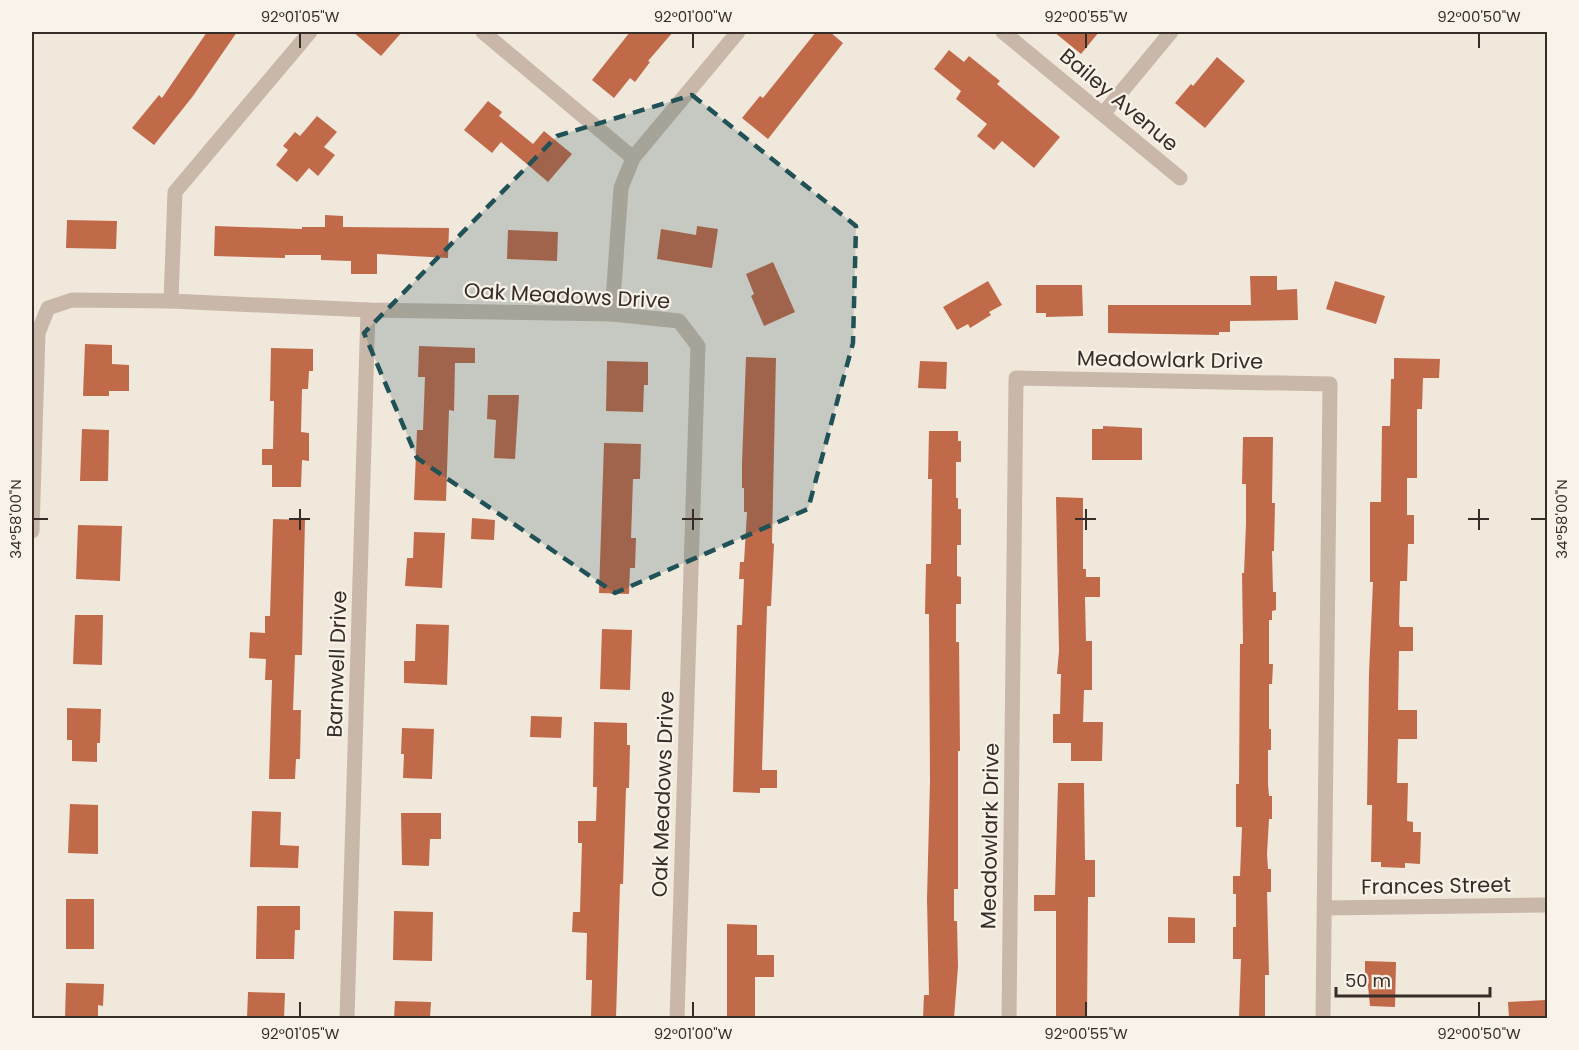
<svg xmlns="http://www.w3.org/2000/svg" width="1579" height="1050" viewBox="0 0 1579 1050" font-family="Poppins,sans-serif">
<rect width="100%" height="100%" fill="#f1e8dc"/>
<g fill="#c16a4a">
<path d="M207,32H237L193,96L154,145L132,128L159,95L162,98Z"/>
<path d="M353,32H402L381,56Z"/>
<path d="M630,32H673L648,61L650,62L635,82L630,78L614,98L592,80Z"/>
<path d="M816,32H830L843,43L768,139L742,118L760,96L763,98Z"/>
<path d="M1054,32H1099L1081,54Z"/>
<path d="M949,50L964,62L969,56L1000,81L997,84L1060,137L1034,168L1002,141L994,150L977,136L987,124L956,99L961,91L934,69Z"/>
<path d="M1217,57L1245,81L1205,128L1175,103L1191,84L1193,86Z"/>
<path d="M488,101L502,112L499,116L533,144L544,131L572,154L548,182L501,142L492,153L464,130Z"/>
<path d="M317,116L337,132L324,147L335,155L318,176L309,168L297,182L276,165L288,150L283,146L295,132L300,136Z"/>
<path d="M325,215L343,216V227L449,228L448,258L377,254V274H351V261L321,260V255H285V258L214,256L215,226L302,229V227H325Z"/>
<path d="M67,220L117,221L116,249L66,248Z"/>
<path d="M697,226L718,229L712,268L657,259L661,229L696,235Z"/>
<path d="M508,230L558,232L557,261L507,259Z"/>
<path d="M773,262L795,312L764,326L751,296L754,294L746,274Z"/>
<path d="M1250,276H1277V290L1297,289L1298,320L1230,321V332H1219V335L1108,333V305H1251Z"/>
<path d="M988,281L1002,305L989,312L991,315L970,328L968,324L957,330L943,307Z"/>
<path d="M1335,281L1385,296L1376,324L1326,309Z"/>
<path d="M1036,285H1082L1083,316L1046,317V313H1036Z"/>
<path d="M85,344L112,345V364L129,365V391H109V396H83Z"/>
<path d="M419,346L475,348V363H455L454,411L449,410L446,501L414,500L417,430H423L425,377H418Z"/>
<path d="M271,348L313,349V371H309L308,389H302L301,432L309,433V461L302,460L301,487H272V465H262V449H273L274,401H270Z"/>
<path d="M746,357L776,358L772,543L774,544L771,606H767L762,770H777V788H760V793L733,792L737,625H742L744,579H739L740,562H744L747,512H744V488H742V463Z"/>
<path d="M1394,358L1440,359L1439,378H1423L1422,409H1417V478H1407V515H1414V544H1408L1407,581H1400L1399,624L1400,627H1413V651H1399L1398,710H1417V739H1398L1397,783H1408L1407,821L1413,822V832H1421L1420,864L1405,863V868L1381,867V862H1371L1372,805H1367L1369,673L1373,582H1370V502H1381L1382,426H1390L1391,379H1394Z"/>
<path d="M607,361L648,362V385H644L643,412L606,411Z"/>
<path d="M920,361L947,362L946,389L918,388Z"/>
<path d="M488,395H519L515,459L494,458L496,420L487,419Z"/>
<path d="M1103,426L1142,428V460H1092V429H1103Z"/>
<path d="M82,429L109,430L108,481H80Z"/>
<path d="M929,431H958V441H961V462H956V498H958V509H961V545H957V576L961,577V604H956V642H959L960,751H958V889H954V921H957L958,967L954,1018H923L924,995H929L927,899L930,781L929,614H925L926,564H931L932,479H928Z"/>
<path d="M1243,437H1273L1272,503H1275L1274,551H1272L1273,592H1276V610L1272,611V620H1269V664H1273L1272,684H1269V729H1271V750H1268V784L1269,796H1272V819H1269L1267,854L1268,869H1271V892H1267L1269,975H1265V1018H1239L1241,959H1233V927H1236V894H1233V876H1240L1242,827H1236V784H1239L1240,644H1243L1242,573H1244L1246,524V484H1242Z"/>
<path d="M604,443L641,444L640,479H633L631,538H636L635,568H630L629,594L599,593Z"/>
<path d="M1056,497L1083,498V569H1086V577H1100V597H1085L1086,641H1092V690H1084L1083,722H1103L1102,761H1071V743H1053V714H1060L1061,674H1057L1059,651Z"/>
<path d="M472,518L495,520L494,540L471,539Z"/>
<path d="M273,519L305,520L302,655H295L293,710H301L300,759H296L295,779H269L272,680H265L266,659L249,658L250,632L265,633V616H270Z"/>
<path d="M78,525L122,526L120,581L76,579Z"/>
<path d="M414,532L445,533L442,588L405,586L407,558H413Z"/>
<path d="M75,615H103L102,665L73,664Z"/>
<path d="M416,624L449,625L447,685L404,683V661H415Z"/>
<path d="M602,629L632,630L630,690L600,689Z"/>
<path d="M67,708L101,709L100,743H97V762L72,761V740H67Z"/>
<path d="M531,716L562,717L561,738L530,737Z"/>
<path d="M594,722L627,723V745H630L629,788H626L623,884H620L616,1018H591L592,980H586L587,933L572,932L573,912H580L582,843H578V821H596L597,787H593Z"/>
<path d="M402,728L434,729L432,779L403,778L404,754H401Z"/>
<path d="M1058,783H1084L1085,860H1095V897H1088L1087,1018H1056V911H1034V895H1055Z"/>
<path d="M70,804L98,805V854L68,853Z"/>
<path d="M252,811L281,812L280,845L299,846L298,868L250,867Z"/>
<path d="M401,813H441V839H430L429,866L402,865Z"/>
<rect x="66" y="899" width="28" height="50"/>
<path d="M257,906H300V930H295L294,959H256Z"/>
<path d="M394,911L433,912L432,961L393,960Z"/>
<path d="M1168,917L1195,918V943H1168Z"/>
<path d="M727,924L757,925V955H774V977H755V1018H727Z"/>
<path d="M1365,961L1396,962L1395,1007L1370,1006L1368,986H1365Z"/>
<path d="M66,983L104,984L103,1006L98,1005V1018H65Z"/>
<path d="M248,992L285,993L284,1018H247Z"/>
<path d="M1545,1000L1546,1018H1509L1508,1002Z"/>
<path d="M395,1001L431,1002L430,1018H394Z"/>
</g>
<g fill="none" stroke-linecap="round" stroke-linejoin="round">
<g stroke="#c9b8a9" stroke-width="15">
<path d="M483,32L633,158"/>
<path d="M1003,32L1180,178"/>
<path d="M1103,114L1171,32"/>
<path d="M171,301L175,192L310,32"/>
<path d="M612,314L621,188L633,158L738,32"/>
<path d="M32,531L38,333L48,308L72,300L171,301L368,310L612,314L679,321L698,346L677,1018"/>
<path d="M1325,908L1548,905"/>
<path d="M347,1018L368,310"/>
<path d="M1009,1018L1016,378L1330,384L1323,1018"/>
</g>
</g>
<path fill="#1f5156" fill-opacity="0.2" stroke="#1f5156" stroke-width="4.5" stroke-dasharray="12 8" stroke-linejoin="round" d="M692,95L856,226L853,343L808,509L615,593L417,458L364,333L557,136Z"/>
<path fill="none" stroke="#362d28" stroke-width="2" d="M300,33V48M693,33V48M1086,33V48M1479,33V48M300,509V530M693,509V530M1086,509V530M1479,509V530M33,519H48M289,519H310M682,519H703M1075,519H1096M1468,519H1489M1531,519H1546M300,1002V1017M693,1002V1017M1086,1002V1017M1479,1002V1017"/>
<g text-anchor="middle" stroke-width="4.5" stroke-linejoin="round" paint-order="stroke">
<g font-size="21" fill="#362d28" stroke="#f9f2e8">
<text transform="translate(1119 100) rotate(40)" y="7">Bailey Avenue</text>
<text transform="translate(567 296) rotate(3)" y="7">Oak Meadows Drive</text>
<text transform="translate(1170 360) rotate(1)" y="7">Meadowlark Drive</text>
<text transform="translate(337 664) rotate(-88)" y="7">Barnwell Drive</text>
<text transform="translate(663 794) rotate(-88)" y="7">Oak Meadows Drive</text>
<text transform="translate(990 836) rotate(-89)" y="7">Meadowlark Drive</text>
<text transform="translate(1436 886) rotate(-1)" y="7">Frances Street</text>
</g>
</g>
<rect width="1579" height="1050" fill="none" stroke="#f9f2e8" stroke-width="66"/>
<path d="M1336 987v9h154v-9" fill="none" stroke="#362d28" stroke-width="3"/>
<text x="1345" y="987" font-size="18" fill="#362d28" stroke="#f9f2e8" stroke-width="4.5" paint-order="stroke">50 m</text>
<rect x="33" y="33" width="1513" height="984" fill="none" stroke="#362d28" stroke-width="2"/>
<g font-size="15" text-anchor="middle" fill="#362d28">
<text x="300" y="22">92°01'05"W</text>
<text x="693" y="22">92°01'00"W</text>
<text x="1086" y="22">92°00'55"W</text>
<text x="1479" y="22">92°00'50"W</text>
<text transform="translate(16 519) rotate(-90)" y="5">34°58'00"N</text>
<text transform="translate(1562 519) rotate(-90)" y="5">34°58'00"N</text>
<text x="300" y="1039">92°01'05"W</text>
<text x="693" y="1039">92°01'00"W</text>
<text x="1086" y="1039">92°00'55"W</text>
<text x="1479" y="1039">92°00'50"W</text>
</g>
</svg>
